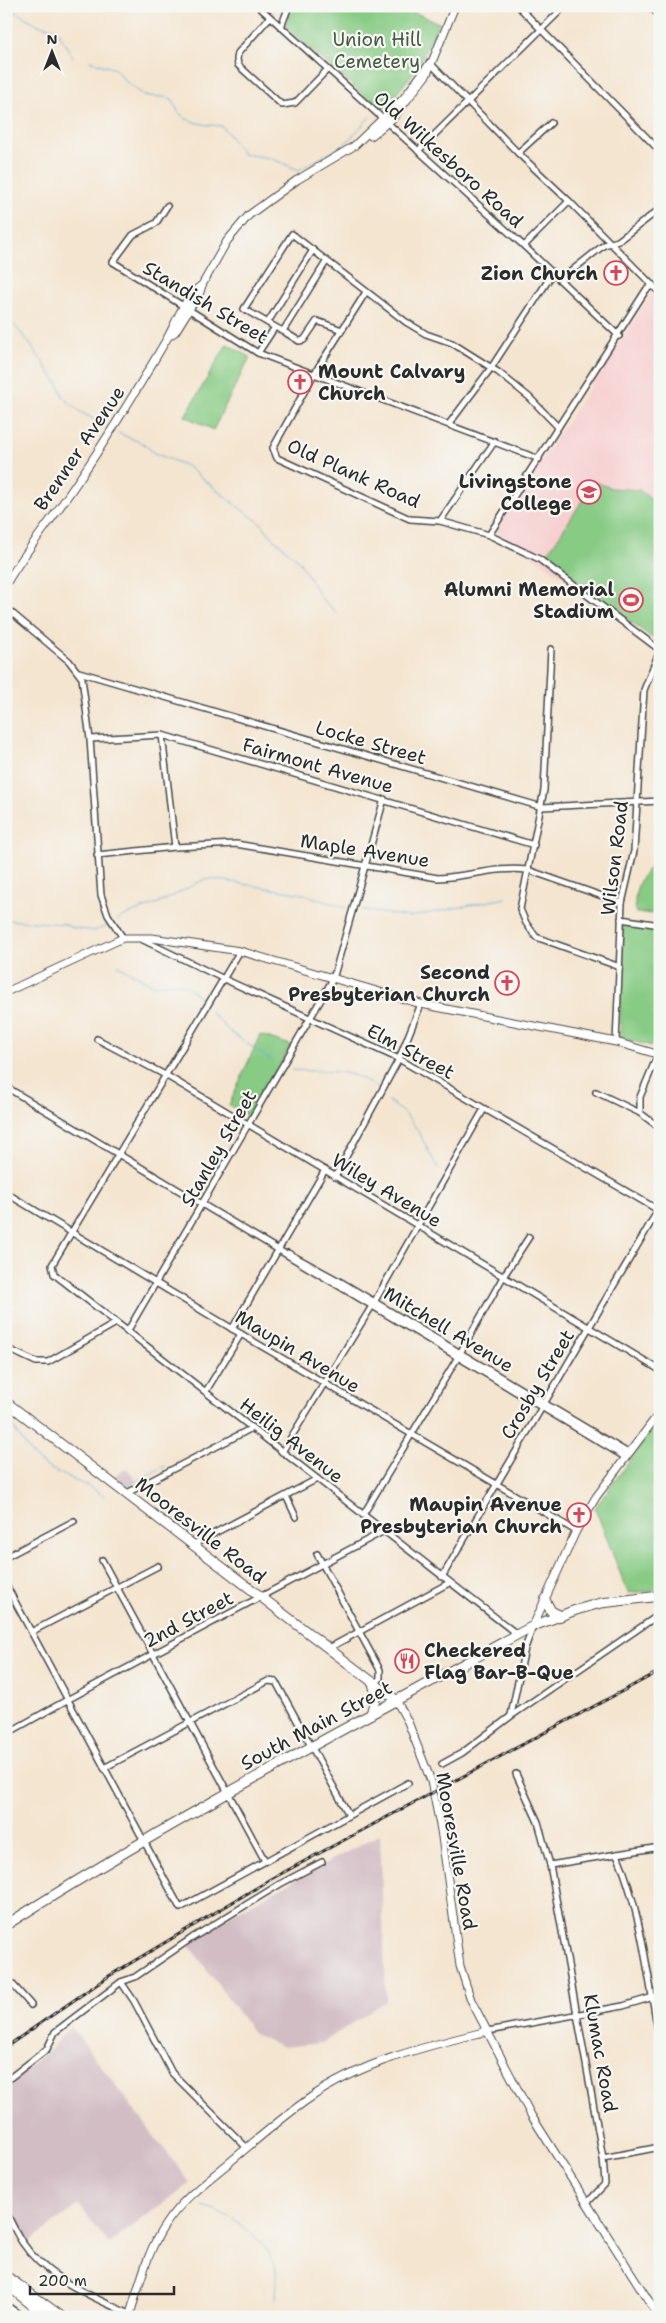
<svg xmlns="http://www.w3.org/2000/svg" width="666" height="2323" viewBox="0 0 666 2323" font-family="'Shantell Sans',sans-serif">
<rect width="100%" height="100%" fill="#f6f6f2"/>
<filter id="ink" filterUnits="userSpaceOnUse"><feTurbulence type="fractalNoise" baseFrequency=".02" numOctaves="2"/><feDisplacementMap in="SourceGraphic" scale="10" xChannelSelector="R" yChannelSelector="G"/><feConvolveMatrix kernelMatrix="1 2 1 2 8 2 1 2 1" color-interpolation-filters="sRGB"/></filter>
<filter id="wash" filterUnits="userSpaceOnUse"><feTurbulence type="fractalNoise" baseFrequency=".0096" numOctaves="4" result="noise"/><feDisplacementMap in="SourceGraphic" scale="20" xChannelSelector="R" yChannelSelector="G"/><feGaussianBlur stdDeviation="1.12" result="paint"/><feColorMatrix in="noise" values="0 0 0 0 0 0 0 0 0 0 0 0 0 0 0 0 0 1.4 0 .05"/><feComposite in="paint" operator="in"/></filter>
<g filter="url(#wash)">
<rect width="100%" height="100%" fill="#f4e5d0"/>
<path fill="#f7cfd0" d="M652,293L660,301V643L493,529L545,455Z"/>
<g fill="#d2bdc5">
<path d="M127,1468L136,1482L127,1487L113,1476Z"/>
<path d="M380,1834L386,2001L322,2043L283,2047L254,2034L185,1940Z"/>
<path d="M70,2025L190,2183L109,2244L79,2205L29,2242L6,2206V2084L51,2049Z"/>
</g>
<g fill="#87cb84" stroke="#597b58">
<path d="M292,6H400L439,23L417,68L387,106L382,109L375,105L285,27Z"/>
<path d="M227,344L250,357L213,430L185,416Z"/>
<path d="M595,482L611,488L639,490L660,506L659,643L545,557Z"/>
<path d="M660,861V914L636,913C632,892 640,871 660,861Z"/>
<path d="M623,922L660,929V1048L620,1038Z"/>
<path d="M260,1035L291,1045L249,1117L229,1105Z"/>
<path d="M660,1419V1590L628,1593L595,1508Z"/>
</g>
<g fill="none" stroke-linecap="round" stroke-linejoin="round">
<g stroke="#5daed8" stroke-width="1">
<path d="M6,7L39,25L56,29L73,57"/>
<path d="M90,61L115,69L125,81L145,96L163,97L172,99C174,103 175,106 177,110C186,124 207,125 222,126L243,154L270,158L299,170L343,146L370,117"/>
<path d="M377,108L386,103"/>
<path d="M6,316L27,340L58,384L64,398L79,411L106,426"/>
<path d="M118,433L144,444L154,453L187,466L238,507L262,524L272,537L299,561L321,598L337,613"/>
<path d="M361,910L410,917L506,898"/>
<path d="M6,920L64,924L73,928L94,931L110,925"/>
<path d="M117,921L122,917L163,901L203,880L213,879L303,894L346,908"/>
<path d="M118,965L153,985L178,983L186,986L200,997L204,1004"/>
<path d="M209,1010L229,1031L272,1061"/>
<path d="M291,1070C322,1072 352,1067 377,1088"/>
<path d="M387,1100C419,1122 419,1136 438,1168"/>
<path d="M6,1421C21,1432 24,1450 40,1462C60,1477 85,1481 104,1496"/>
<path d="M127,1486L165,1466"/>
<path d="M202,2206C230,2212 270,2242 276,2271C277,2280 275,2290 275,2299"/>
<path d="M296,2316V2317"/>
</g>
</g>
</g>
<g filter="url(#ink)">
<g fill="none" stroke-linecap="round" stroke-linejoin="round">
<g stroke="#494744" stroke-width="8">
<g id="minor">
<path d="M258,6L524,246L619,336"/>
<path d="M518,6L660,151"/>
<path d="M650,6L660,16"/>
<path d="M269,18L238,53L237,59L238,65L282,105L295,103L327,70"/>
<path d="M281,27L289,6"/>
<path d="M430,63L518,153L569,201L660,293"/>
<path d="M418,151L565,6"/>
<path d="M518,153L551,123"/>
<path d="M167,206L156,223L133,235L113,262L258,353L539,459"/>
<path d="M524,246L569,201"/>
<path d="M560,280L604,245L618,241L660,209"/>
<path d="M366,292L314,374L273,448L277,458L410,519L440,521L489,535L539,559L660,650"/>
<path d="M268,322L313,250"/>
<path d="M275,327L244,309L292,234L406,322L426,334L452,343L498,372L529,397L558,427"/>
<path d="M283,331L299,341L304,340L317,321L342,330"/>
<path d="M258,353L275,327L283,331L326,262"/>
<path d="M449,424L491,368L553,273"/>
<path d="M440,521L495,441"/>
<path d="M489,535L646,290L653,285"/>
<path d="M6,608L69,661L82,678L90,739L101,895L108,915L123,938"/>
<path d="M551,649L544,790L520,909L526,923L536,937L620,967"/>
<path d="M79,672L542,807L660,801"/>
<path d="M162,735L175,847"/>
<path d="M90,739L162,735L534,845"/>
<path d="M97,855L175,847L236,844L438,878C469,877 496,866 528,870L622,903"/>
<path d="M621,919L660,925"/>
<path d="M141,939L224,979L399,1059L660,1211"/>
<path d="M240,951L52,1265L54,1274L518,1635"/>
<path d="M97,1039L167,1076L660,1370"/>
<path d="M616,1042L622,903L634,851L644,690L660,650"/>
<path d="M6,1087L625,1457"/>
<path d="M596,1092L640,1113L660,1128"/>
<path d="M640,1113V1097L658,1054"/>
<path d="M335,1177L399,1059L421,1004"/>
<path d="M6,1193L241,1334L576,1531"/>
<path d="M288,1253L341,1282L628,1453"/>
<path d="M6,1301L8,1305L6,1318"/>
<path d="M232,1329L325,1170"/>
<path d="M127,1332L333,979L384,799"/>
<path d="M6,1348L36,1362H48L116,1323"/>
<path d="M206,1391L241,1334"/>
<path d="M282,1452L372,1306L484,1109"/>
<path d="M127,1493L252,1428"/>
<path d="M286,1496L296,1517"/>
<path d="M363,1515L455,1362L503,1277L529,1237"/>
<path d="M194,1544L317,1479"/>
<path d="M317,1554L380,1670V1678L376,1684"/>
<path d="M6,1557L74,1521"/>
<path d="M102,1560L265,1861"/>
<path d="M442,1577L660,1207"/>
<path d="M6,1585L180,1908L408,1783"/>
<path d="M31,1632L158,1566"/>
<path d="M329,1648L449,1583"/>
<path d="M511,1715L525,1648L533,1627"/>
<path d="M6,1734L67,1700L384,1531"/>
<path d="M442,1764L462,1753L511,1716L660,1614"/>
<path d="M104,1768L268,1681L276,1682L349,1815"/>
<path d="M516,1774L538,1822L550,1865L603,2158L605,2184L588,2202"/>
<path d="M617,1854C642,1914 648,1979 660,2042"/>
<path d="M550,1865L660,1847"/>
<path d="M6,1977L31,2005"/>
<path d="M121,1982L134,2001L172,2073L247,2148"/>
<path d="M488,2031L623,2006L660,1995"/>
<path d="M6,2081L47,2049L55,2032L121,1982L135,1977L192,1938L280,1884L322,1862"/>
<path d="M603,2158L660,2147"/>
<path d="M6,2212C11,2222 16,2233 22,2242C46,2279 92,2296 129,2314"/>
<path d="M6,2305L23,2317"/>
</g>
</g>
<g stroke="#494744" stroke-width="9">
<g id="tertiary">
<path d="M371,136L393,118L427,74L455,6"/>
<path d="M169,336L175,332L200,292L202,285L227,241L249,215L297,180L354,146L403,99L430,63"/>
<path d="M6,584C24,553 47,526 67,497C102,447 134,395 165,342C176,324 183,298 202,285"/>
<path d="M6,992L123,938H152L240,951L421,1004L616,1042L660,1055"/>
<path d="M533,1626L576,1531L596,1497L660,1412"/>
<path d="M396,1700L408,1722L431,1781L441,1830L460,1966L471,2000L531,2115L659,2317"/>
<path d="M129,2317C139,2287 147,2251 165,2225C182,2199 207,2181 230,2162C255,2141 280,2119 307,2100C360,2062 426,2046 488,2031"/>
</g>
</g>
<g stroke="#494744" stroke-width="11">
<g id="primary">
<path d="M6,1402L396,1700"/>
<path d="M545,1600L551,1611L561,1616"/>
<path d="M371,1714L376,1696L373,1682"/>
<path d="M6,1925C177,1816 356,1723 533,1626L576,1610L601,1603L660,1596"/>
</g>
</g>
<g stroke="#494744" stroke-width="11">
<g id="trunk">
<path d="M6,2276L62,2317"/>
<path d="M6,2284L47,2317"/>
</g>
</g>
<use href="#minor" stroke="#fff" stroke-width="5"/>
<use href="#tertiary" stroke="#fff" stroke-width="7"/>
<use href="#primary" stroke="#fff" stroke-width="9"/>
<use href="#trunk" stroke="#fff" stroke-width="9"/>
<g stroke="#2b2b2b" stroke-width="3">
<path id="rail" d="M6,2047L109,1976L273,1878L660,1671"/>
</g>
<use href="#rail" stroke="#f6f6f2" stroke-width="1" stroke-dasharray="4" stroke-linecap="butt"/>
</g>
</g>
<defs>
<g id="church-ring" transform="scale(1.25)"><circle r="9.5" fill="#f6f6f2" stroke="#d1495b" stroke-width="1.5"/><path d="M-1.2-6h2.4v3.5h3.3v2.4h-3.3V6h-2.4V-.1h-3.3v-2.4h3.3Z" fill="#d1495b"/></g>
<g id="university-ring" transform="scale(1.25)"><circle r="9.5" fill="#f6f6f2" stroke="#d1495b" stroke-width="1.5"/><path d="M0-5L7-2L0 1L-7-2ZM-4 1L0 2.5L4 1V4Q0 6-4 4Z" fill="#d1495b"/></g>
<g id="stadium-ring" transform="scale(1.25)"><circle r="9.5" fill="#f6f6f2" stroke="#d1495b" stroke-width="1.5"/><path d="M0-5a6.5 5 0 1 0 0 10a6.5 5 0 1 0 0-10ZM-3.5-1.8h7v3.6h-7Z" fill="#d1495b"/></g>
<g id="restaurant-ring" transform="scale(1.25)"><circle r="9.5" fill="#f6f6f2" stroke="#d1495b" stroke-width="1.5"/><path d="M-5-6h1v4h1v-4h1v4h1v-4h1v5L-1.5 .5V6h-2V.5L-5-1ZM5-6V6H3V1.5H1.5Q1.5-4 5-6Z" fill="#d1495b"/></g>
</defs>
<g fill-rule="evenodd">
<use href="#church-ring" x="616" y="273"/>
<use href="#church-ring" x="300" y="382"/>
<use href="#university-ring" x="589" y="492"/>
<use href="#stadium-ring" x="631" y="600"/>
<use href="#church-ring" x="507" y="983"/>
<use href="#church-ring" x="579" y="1515"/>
<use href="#restaurant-ring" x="407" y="1661"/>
</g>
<g text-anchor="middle" stroke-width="4.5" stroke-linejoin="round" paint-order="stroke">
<g font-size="19" fill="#475b46" stroke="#f6f6f2">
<text x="377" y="46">Union Hill<tspan x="377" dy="22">Cemetery</tspan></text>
</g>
<g font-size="19" fill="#2b2b2b" stroke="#f6f6f2">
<text transform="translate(449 159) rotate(42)" y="7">Old Wilkesboro Road</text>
<text transform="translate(206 302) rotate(31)" y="7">Standish Street</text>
<text transform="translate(79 448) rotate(-56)" y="7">Brenner Avenue</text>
<text transform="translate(354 473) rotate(24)" y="7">Old Plank Road</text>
<text transform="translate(371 742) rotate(16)" y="7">Locke Street</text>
<text transform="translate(318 765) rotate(16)" y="7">Fairmont Avenue</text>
<text transform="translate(365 850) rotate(9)" y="7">Maple Avenue</text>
<text transform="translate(614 858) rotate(-83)" y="7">Wilson Road</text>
<text transform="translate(411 1051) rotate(28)" y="7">Elm Street</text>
<text transform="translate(218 1148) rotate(-60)" y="7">Stanley Street</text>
<text transform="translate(387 1190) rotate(31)" y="7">Wiley Avenue</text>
<text transform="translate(449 1329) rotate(31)" y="7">Mitchell Avenue</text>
<text transform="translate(298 1351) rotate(31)" y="7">Maupin Avenue</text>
<text transform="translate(537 1384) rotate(-59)" y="7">Crosby Street</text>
<text transform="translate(292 1440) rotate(38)" y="7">Heilig Avenue</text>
<text transform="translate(201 1530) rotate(38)" y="7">Mooresville Road</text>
<text transform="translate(188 1619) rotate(-28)" y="7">2nd Street</text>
<text transform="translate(316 1725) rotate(-28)" y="7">South Main Street</text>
<text transform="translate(457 1851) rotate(80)" y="7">Mooresville Road</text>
<text transform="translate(601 2053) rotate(80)" y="7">Klumac Road</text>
</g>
<g font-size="19" font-weight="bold" fill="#2b2b2b" stroke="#f6f6f2" text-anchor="end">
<text x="598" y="280">Zion Church</text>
<text x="318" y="378" text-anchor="start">Mount Calvary<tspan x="318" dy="22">Church</tspan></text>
<text x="572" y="488">Livingstone<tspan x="572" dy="22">College</tspan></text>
<text x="614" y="596">Alumni Memorial<tspan x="614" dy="22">Stadium</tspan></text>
<text x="490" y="979">Second<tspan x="490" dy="22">Presbyterian Church</tspan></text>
<text x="562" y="1511">Maupin Avenue<tspan x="562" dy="22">Presbyterian Church</tspan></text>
<text x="424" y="1657" text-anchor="start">Checkered<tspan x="424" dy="22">Flag Bar-B-Que</tspan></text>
</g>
</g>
<rect width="666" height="2323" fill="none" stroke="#f6f6f2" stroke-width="25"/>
<g transform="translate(52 52)" stroke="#f6f6f2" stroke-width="4" paint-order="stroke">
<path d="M0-4L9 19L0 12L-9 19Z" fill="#2b2b2b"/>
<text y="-8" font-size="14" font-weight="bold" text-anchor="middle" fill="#2b2b2b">N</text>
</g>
<path d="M30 2286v8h144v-8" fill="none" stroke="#2b2b2b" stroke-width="2.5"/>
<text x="38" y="2286" font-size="15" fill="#2b2b2b" stroke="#f6f6f2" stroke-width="4" paint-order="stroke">200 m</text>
</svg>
